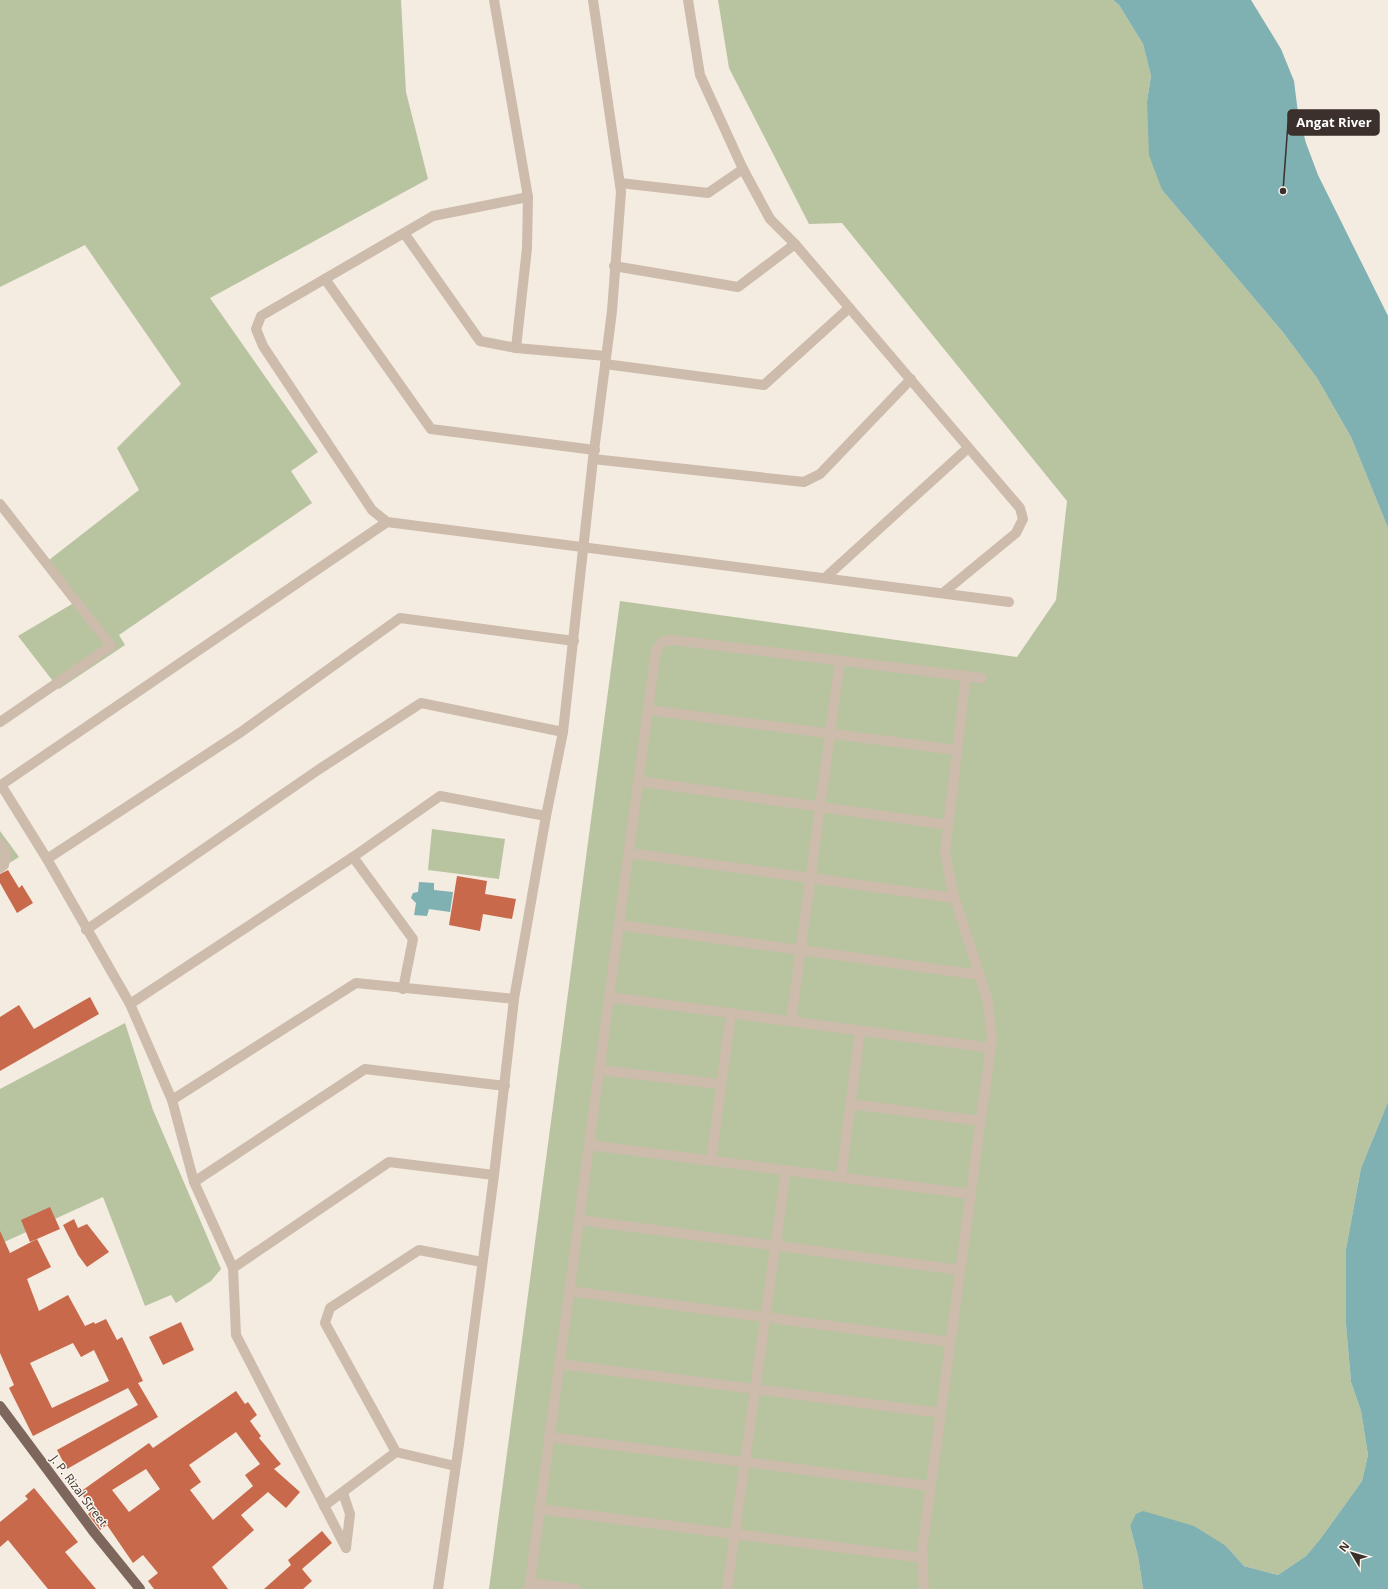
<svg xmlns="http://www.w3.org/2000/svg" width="1388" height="1589" viewBox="0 0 1388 1589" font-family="'Open Sans',sans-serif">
<rect width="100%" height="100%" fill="#f4ebe1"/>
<g fill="#b8c4a0">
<path d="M0,0H401L406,92L428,179L210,298L318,452L291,471L312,503L119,635L125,645L59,689L18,636L77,601L49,560L139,490L117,448L181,384L85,245L0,287Z"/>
<path d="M718,0H1113L1119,5L1143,44L1151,76L1147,101L1162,190L1282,331L1317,378L1351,437L1388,528V1102L1361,1168L1346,1249V1325L1351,1382L1361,1411L1368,1455L1362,1481L1321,1538L1306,1556L1278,1575L1244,1566L1226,1546L1130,1526L1138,1556L1143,1589H489L620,601L1017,657L1056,600L1067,501L842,223L809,224L729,68Z"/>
<path d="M432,829L505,839L499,879L428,870Z"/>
<path d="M0,831L19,857L0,869Z"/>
<path d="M125,1023L153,1110L221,1269L211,1281L176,1303L171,1295L145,1306L103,1197L0,1244V1089Z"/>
</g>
<g fill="#7fb0b2">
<path d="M1113,0H1251L1281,49L1294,81L1298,113L1306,143L1318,175L1388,316V528L1351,437L1317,378L1282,331L1162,190L1149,155L1147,101L1151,76L1143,44L1119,5Z"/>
<path d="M419,882L434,883V890L453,892L450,912L429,909L427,916L414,915L416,903L411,898L413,893L418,892Z"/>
<path d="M1388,1102V1589H1143L1138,1556L1130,1526L1136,1514L1143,1511L1194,1526L1226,1546L1244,1566L1278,1575L1306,1556L1321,1538L1362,1481L1368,1455L1361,1411L1351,1382L1346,1325V1249L1361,1168Z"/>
</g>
<g fill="#c8694b" fill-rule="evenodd">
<path d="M8,870L19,888L22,885L33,903L17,913L0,883V874Z"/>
<path d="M457,876L487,881L485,894L516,899L512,919L483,914L480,931L449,925Z"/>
<path d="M90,997L99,1014L0,1071V1017L19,1005L34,1029Z"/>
<path d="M50,1207L60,1229L30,1242L21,1220Z"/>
<path d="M74,1219L78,1228L87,1224L109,1252L87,1267L78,1255L63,1225Z"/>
<path d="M0,1231L10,1253L37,1239L51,1267L27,1279L39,1311L68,1295L85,1326L94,1322L95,1324L106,1319L117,1340L122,1337L143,1381L138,1383L158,1417L67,1469L57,1450L138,1405L128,1388L33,1436L9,1388L14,1385L0,1353ZM73,1343L81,1357L94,1350L109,1381L52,1408L30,1363Z"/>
<path d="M181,1322L194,1350L163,1365L149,1337Z"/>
<path d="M236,1391L245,1404L248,1402L257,1415L250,1421L261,1436L259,1438L281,1464L274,1469L300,1492L286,1508L268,1492L241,1515L254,1530L212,1567L228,1589H154L148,1581L158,1573L143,1555L133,1563L107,1525L100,1530L88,1514L93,1510L80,1492L149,1443L153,1448ZM236,1432L260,1464L245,1475L253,1486L213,1520L190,1490L201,1482L189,1465ZM146,1469L160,1489L129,1512L112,1490Z"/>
<path d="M34,1488L78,1542L65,1552L96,1589H48L8,1540L0,1547V1522L28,1499L25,1496Z"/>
<path d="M322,1531L332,1543L302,1569L312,1581L303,1589H264L291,1565L288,1560Z"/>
</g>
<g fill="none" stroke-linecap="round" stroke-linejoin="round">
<g stroke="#cdbbac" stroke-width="10">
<path d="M494,0L528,197L527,248L516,348"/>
<path d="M688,0L700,75L743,169L770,219L795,244L1020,508L1023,519L1016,533L943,593"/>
<path d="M620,183L708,193L743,169"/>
<path d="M528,197L433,216L261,316L256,329L263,346L372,510L387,522L1009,602"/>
<path d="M404,233L480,341L516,348L606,356"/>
<path d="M614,266L738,287L795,244"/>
<path d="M325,279L431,429L595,450"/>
<path d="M605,364L764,385L849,308"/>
<path d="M593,459L804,482L820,474L911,379"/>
<path d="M0,504L111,646L0,722"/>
<path d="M826,577L968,448"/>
<path d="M648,710L957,750"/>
<path d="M638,781L948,825"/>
<path d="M0,843L6,853L4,865L0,868"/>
<path d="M629,853L954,898"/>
<path d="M353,857L413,939L403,989"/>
<path d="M47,859L241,732L400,618L574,641"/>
<path d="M619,925L980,975"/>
<path d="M86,930L318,770L421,703L563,732"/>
<path d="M609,997L991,1048"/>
<path d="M130,1004L353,857L440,796L546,816"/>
<path d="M791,1021L840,660"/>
<path d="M599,1070L720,1084"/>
<path d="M172,1100L356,983L514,999"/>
<path d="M850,1104L981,1121"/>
<path d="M589,1145L971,1194"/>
<path d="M711,1160L731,1013"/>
<path d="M841,1177L860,1031"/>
<path d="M194,1182L365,1069L505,1086"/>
<path d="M579,1220L960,1270"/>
<path d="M233,1268L194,1182L172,1100L130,1004L47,859L1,785L387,522"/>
<path d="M569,1291L951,1342"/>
<path d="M559,1364L941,1413"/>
<path d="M549,1437L931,1486"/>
<path d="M455,1466L396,1452L325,1323L330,1308L419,1250L482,1262"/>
<path d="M343,1493L350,1514L346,1548"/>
<path d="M324,1506L396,1452"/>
<path d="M539,1509L923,1558"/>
<path d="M346,1548L236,1335L233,1268L389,1162L494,1175"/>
<path d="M530,1583L576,1589"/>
<path d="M438,1589L459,1444L494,1175L514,999L546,816L563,732L593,459L612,311L621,192L593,0"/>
<path d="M529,1589L656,650L662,642L673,640L982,678"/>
<path d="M727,1589L786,1170"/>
<path d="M924,1589L922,1550L992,1038L987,998L953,893L945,852L966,676"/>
</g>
<path stroke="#7d675c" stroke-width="10" d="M0,1406L93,1531L140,1589"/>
</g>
<g text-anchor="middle" stroke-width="3" stroke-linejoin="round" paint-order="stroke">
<g font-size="12" fill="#3b302b" stroke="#fbf5ee">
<text transform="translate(79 1491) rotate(53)" y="4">J. P. Rizal Street</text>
</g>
</g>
<path fill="none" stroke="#3b302b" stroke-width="1.5" d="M1283 191L1288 123"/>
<circle fill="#3b302b" stroke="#fbf5ee" stroke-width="1.5" cx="1283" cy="191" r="4"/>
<rect fill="#3b302b" stroke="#3b302b" stroke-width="1.5" x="1288" y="110" width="91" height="25" rx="4"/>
<g font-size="13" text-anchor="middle" font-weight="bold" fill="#fff">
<text x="1334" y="127">Angat River</text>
</g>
<g transform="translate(1352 1553) rotate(308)" stroke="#fbf5ee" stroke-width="3" paint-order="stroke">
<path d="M0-3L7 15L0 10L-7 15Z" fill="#3b302b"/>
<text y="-6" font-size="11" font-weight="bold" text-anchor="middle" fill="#3b302b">N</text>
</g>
</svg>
